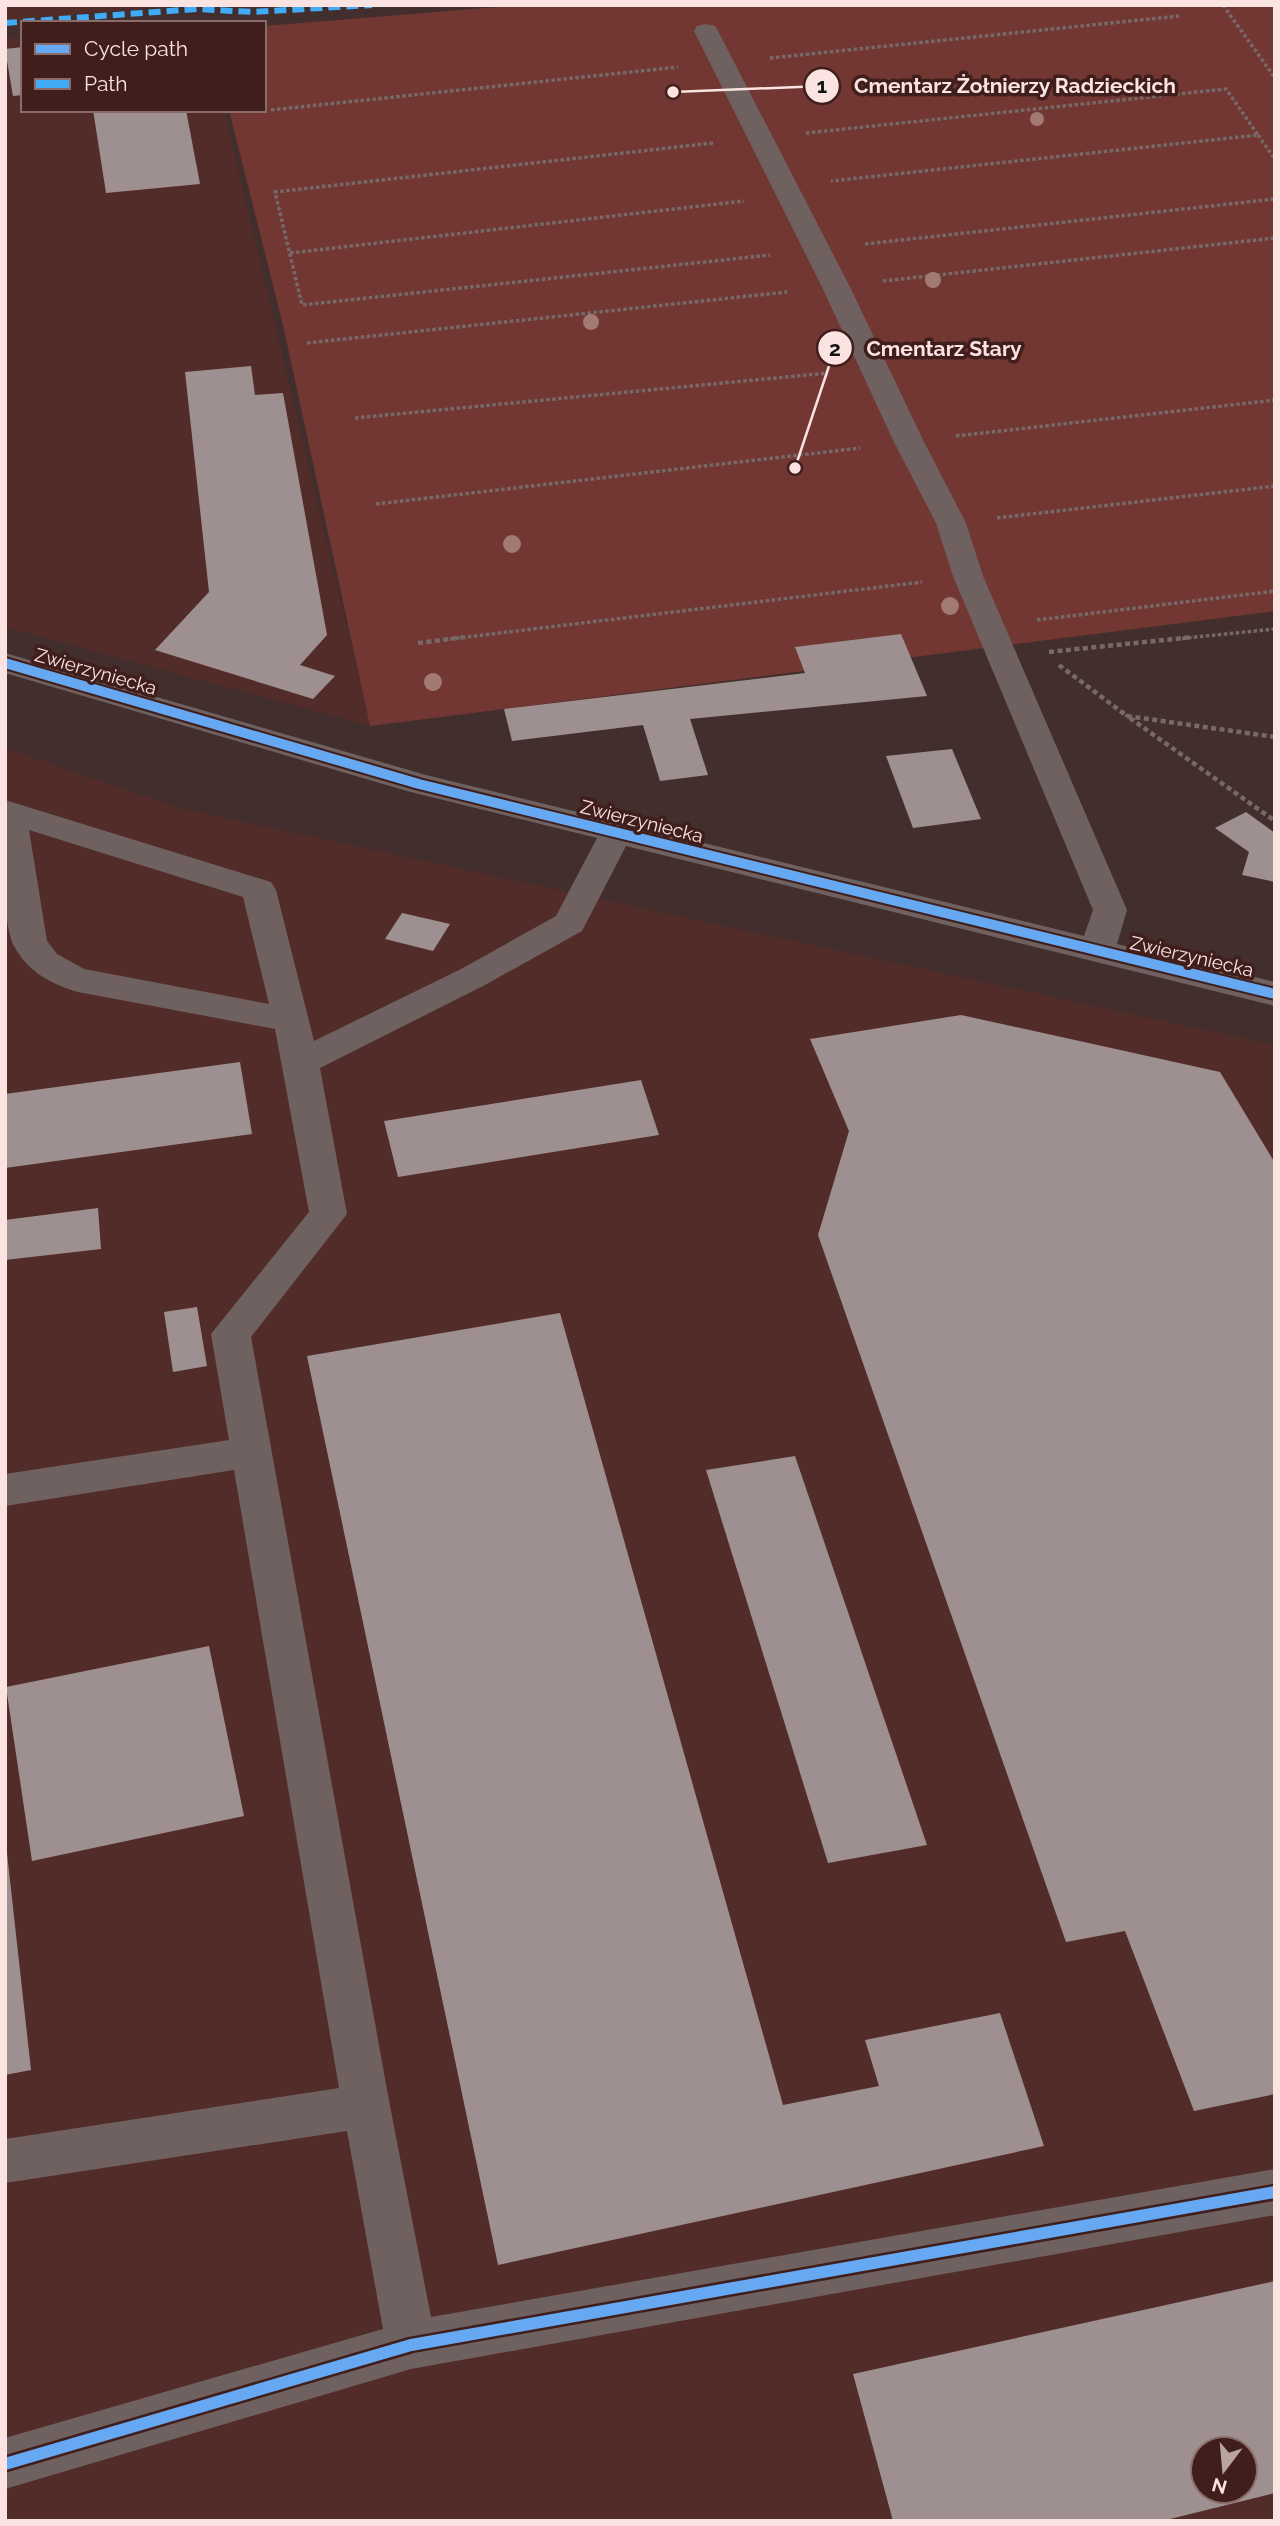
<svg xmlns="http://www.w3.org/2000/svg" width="1280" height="2526" viewBox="0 0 1280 2526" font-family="Raleway,sans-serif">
<rect width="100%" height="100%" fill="#422f2d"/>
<g fill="#522c29" fill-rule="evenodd">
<path d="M5,5H179L5,21Z"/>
<path d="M23,37V110H224L370,726L5,627V39Z"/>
<path d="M5,748L180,808L1275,1045V2521H5ZM1203,2449H1245V2491H1203Z"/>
</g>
<path fill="#723733" d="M521,5H1275V611L370,726L283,325L229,110H264V26Z"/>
<g fill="#9e9090" fill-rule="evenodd">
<path d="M23,47V95L13,96L5,49Z"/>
<path d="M93,110H186L200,184L106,193Z"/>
<path d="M251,366L255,395L283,393L327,635L300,665L335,676L313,699L155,650L209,592L185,372Z"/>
<path d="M901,634L927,696L690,719L708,775L660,781L643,725L512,741L504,709L805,673L795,647Z"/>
<path d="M952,749L981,819L913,828L886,756Z"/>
<path d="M1246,812L1275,833V882L1242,875L1249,852L1215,828Z"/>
<path d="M402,913L450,924L433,951L385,939Z"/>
<path d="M961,1015L1220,1072L1275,1163V2094L1194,2111L1125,1931L1066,1942L818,1235L849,1131L810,1039Z"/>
<path d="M240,1062L252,1134L5,1168V1094Z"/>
<path d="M641,1080L659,1135L398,1177L384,1121Z"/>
<path d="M98,1208L101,1249L5,1260V1220Z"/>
<path d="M197,1307L207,1366L173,1372L164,1312Z"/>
<path d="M560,1313L783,2105L879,2086L865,2040L1000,2013L1044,2146L498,2265L307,1356Z"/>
<path d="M795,1456L927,1845L828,1863L706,1470Z"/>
<path d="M209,1646L244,1816L32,1861L6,1687Z"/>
<path d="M5,1835L31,2070L5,2075Z"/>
<path d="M1275,2281V2493L1162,2521H893L853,2374ZM1203,2449H1245V2491H1203Z"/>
</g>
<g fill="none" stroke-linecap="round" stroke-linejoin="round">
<g stroke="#766968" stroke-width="3.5" stroke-dasharray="3.5 2.5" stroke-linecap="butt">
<path d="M1223,5L1275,78"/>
<path d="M770,58L1179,16"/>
<path d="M271,110L678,67"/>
<path d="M806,133L1226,89L1258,135L831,181"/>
<path d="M1258,135L1275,159"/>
<path d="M713,143L275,192L302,305L770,255"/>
<path d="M865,244L1275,199"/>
<path d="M290,253L744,201"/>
<path d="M883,281L1275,238"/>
<path d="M307,343L787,292"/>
<path d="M355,418L828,373"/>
<path d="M956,436L1275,400"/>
<path d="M376,504L860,448"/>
<path d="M997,518L1275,486"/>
<path d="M1037,620L1275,591"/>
<path d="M450,639L922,582"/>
<path d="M1176,639L1275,629"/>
</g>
<g stroke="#766968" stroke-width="4.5" stroke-dasharray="5 3.5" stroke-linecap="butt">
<path d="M418,643L465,637"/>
<path d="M1049,652L1193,637"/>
<path d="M1059,665L1127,716"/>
<path d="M1275,737L1127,716L1275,821"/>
</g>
<path fill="#6f6160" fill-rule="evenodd" d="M706,24L715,26L718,31L850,287L924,442L966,523L983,576L1127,910L1117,944L1275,982V1006L626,846L582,931L485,985L320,1068L347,1214L251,1337L390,2106L431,2317L1275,2169V2215L411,2369L5,2489V2438L383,2329L347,2131L5,2183V2139L339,2088L234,1470L5,1506V1474L229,1440L211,1334L309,1212L275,1029L78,992C51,984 28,972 14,946C0,919 5,834 5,800L271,882L276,890L314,1041L461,969L556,916L597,838L407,791L5,673V653L426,775L1084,936L1093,910L953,576L936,523L894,442L822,287L694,31L697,26ZM29,830L243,897L269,1004L84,969L57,954L47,941Z"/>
<path stroke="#42abf6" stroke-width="6" stroke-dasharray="12 6" stroke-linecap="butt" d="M5,23L197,9L253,12L372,5"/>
<g stroke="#3f1e1b" stroke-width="14">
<path id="cycleway-far1" d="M5,663L419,784L1275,994"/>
</g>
<g stroke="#3f1e1b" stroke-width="17">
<path id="cycleway" d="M5,2464L411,2345L1275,2192"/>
</g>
<use href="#cycleway-far1" stroke="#66a8f1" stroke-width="10"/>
<use href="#cycleway" stroke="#66a8f1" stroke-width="12"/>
</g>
<g fill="#a37974">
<circle cx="1037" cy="119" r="7"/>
<circle cx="933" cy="280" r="8"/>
<circle cx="591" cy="322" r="8"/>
<circle cx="512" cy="544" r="9"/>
<circle cx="950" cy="606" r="9"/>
<circle cx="433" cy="682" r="9"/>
</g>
<g text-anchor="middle" stroke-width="7" stroke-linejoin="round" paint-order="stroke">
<g font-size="19" fill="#fae3e1" stroke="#3f1e1b">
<text transform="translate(96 671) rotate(16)" y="7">Zwierzyniecka</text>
<text transform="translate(642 821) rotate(14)" y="7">Zwierzyniecka</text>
<text transform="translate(1192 956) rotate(13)" y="7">Zwierzyniecka</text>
</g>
</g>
<path fill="none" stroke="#fae3e1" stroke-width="2.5" d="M673 92L822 86M795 468L835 348"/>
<g fill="#fae3e1" stroke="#3f1e1b" stroke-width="2.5">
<circle cx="673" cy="92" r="7"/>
<circle cx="795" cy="468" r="7"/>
<circle cx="822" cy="86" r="18"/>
<circle cx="835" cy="348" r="18"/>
</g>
<g font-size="21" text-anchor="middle" font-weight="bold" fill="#111">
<text x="822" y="93">1</text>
<text x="835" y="356">2</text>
</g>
<g font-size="21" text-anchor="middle" font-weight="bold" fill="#fae3e1" stroke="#3f1e1b" stroke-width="7" stroke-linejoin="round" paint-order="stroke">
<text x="1015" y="93">Cmentarz Żołnierzy Radzieckich</text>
<text x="944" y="356">Cmentarz Stary</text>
</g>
<rect width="1280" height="2526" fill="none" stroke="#fae3e1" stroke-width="14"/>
<rect x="21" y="21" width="245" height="91" fill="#3f1e1b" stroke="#8a6d6a" stroke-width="2"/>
<rect x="35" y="44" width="35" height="10" fill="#66a8f1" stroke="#8a6d6a" stroke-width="2"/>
<text x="84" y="56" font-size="21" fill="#fae3e1">Cycle path</text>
<rect x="35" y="79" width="35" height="10" fill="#42abf6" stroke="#8a6d6a" stroke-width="2"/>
<text x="84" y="91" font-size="21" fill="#fae3e1">Path</text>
<g transform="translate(1224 2470) rotate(196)"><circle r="33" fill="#3f1e1b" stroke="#8a6d6a" stroke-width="2"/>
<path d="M0-5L12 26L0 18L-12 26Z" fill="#baa4a2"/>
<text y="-10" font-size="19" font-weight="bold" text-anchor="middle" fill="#fae3e1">N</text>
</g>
</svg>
